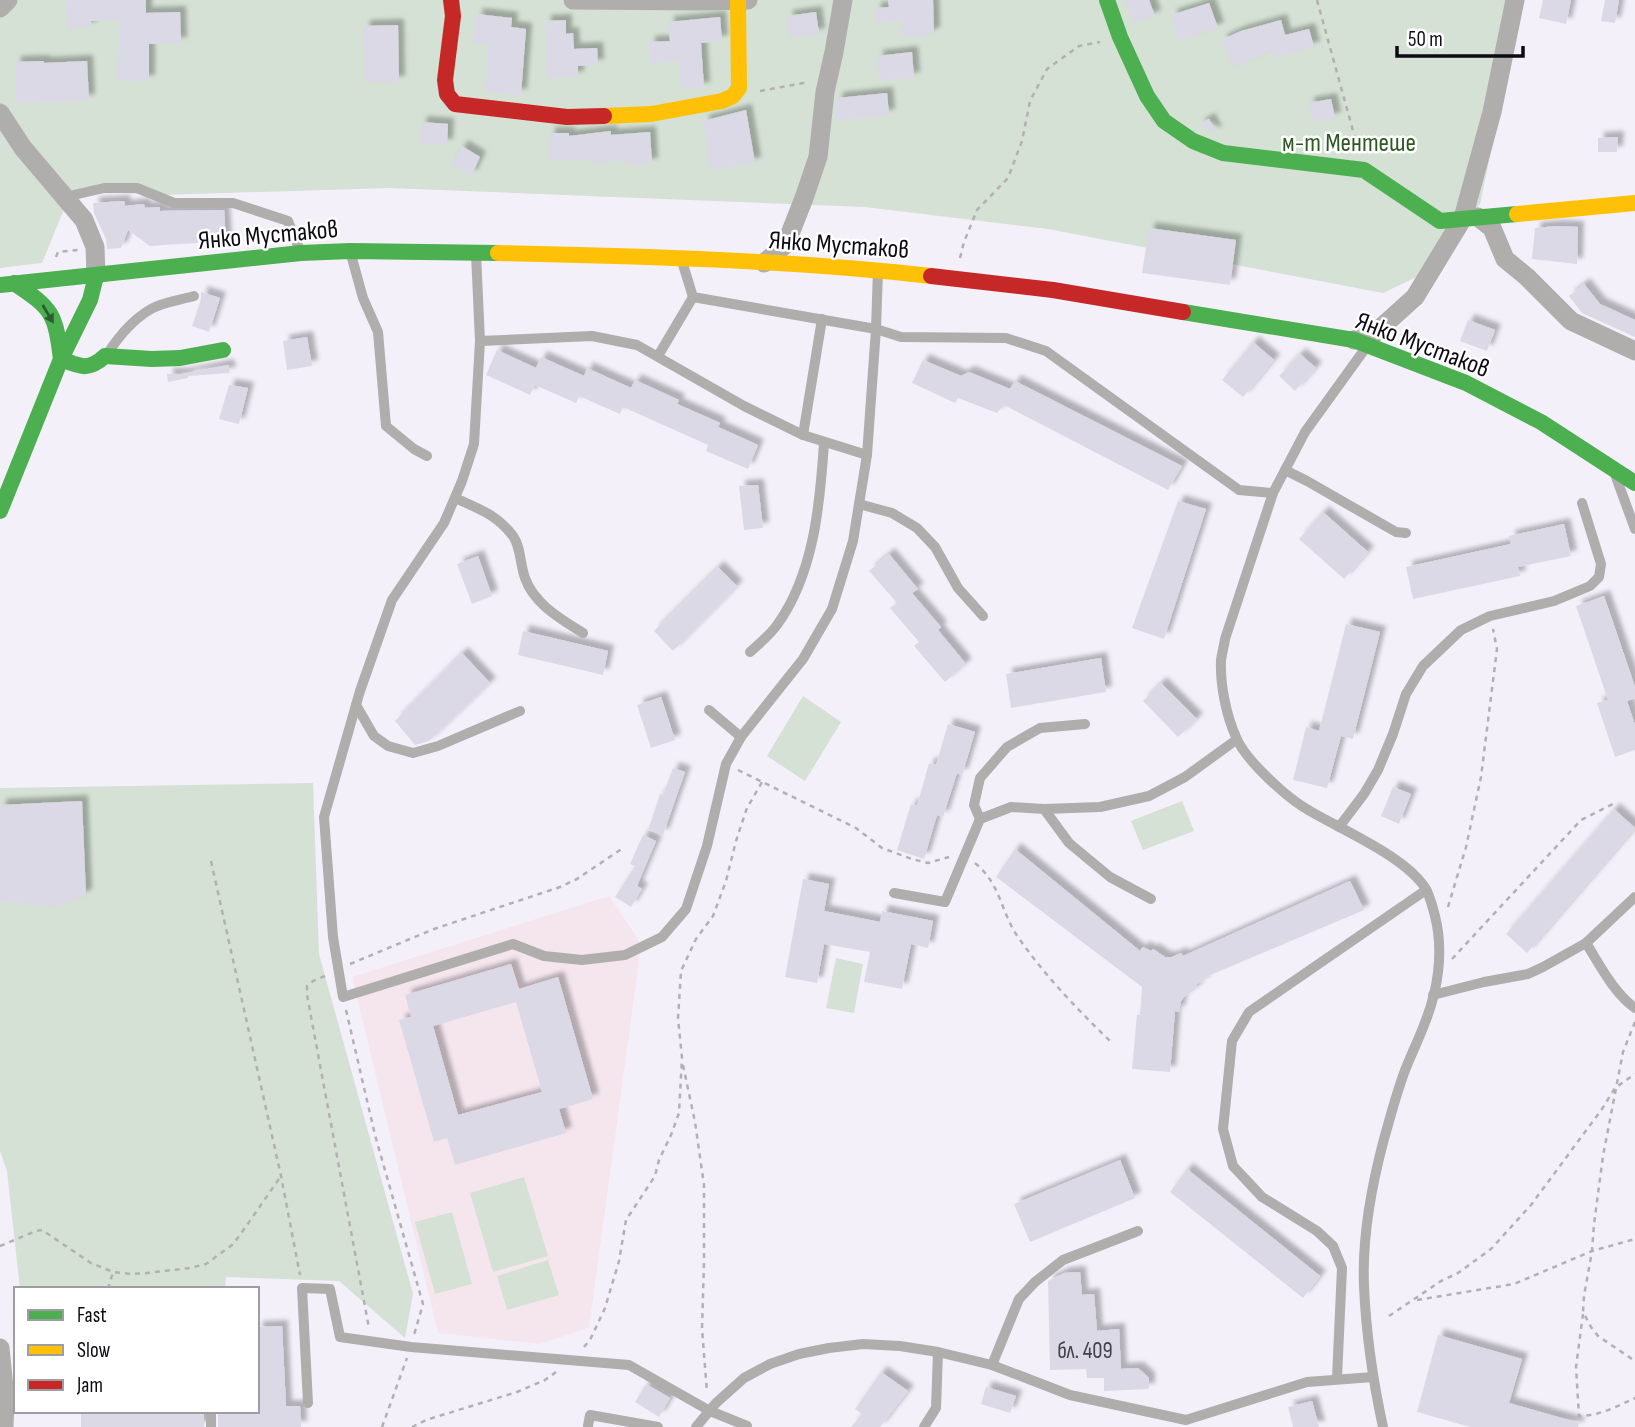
<svg xmlns="http://www.w3.org/2000/svg" width="1635" height="1427" viewBox="0 0 1635 1427" font-family="'Sofia Sans Condensed',sans-serif">
<defs>
<filter id="shadow"><feDropShadow dx="6" dy="-6" stdDeviation="2" flood-color="#0004"/></filter>
</defs>
<rect width="100%" height="100%" fill="#f3f0fa"/>
<path fill="#f5e6ee" d="M609,896L638,939L639,962L589,1328L539,1344L438,1333L352,977Z"/>
<g fill="#d4e1d4">
<path d="M0,0H1523L1480,204L1425,273L1383,293L1048,229L865,207L389,188L161,195L72,190L42,263L0,268Z"/>
<path d="M803,696L841,722L805,781L767,756Z"/>
<path d="M313,783L319,954L413,1294L405,1338L339,1281L226,1277L225,1289H20L7,1171L0,1151V788Z"/>
<path d="M1182,801L1194,831L1143,850L1131,821Z"/>
<path d="M836,958L863,964L854,1013L826,1008Z"/>
<path d="M524,1177L548,1256L493,1272L470,1193Z"/>
<path d="M452,1212L472,1284L435,1294L415,1222Z"/>
<path d="M548,1260L559,1295L507,1310L497,1276Z"/>
</g>
<g fill="#dcd9e7" fill-rule="evenodd" filter="url(#shadow)">
<path d="M65,0H146V13L180,12L181,43L149,44V81H118L119,20L91,21V27L68,29Z"/>
<path d="M888,0H933L934,33L925,36L902,37L901,21L875,23V8L889,7Z"/>
<path d="M1125,0H1149L1155,16L1133,23Z"/>
<path d="M1543,0H1571L1566,24L1539,18Z"/>
<path d="M1605,0H1619L1615,23L1601,21Z"/>
<path d="M1209,3L1218,28L1179,41L1171,15Z"/>
<path d="M816,12L819,34L790,38L787,16Z"/>
<path d="M477,14L512,18L511,27L526,29L521,95L485,92L489,45L473,43Z"/>
<path d="M720,17L722,41L701,43L704,88L681,89L679,61L650,63L649,42L670,41L668,22Z"/>
<path d="M566,20V34L573,33L574,49L597,48L598,65L578,66V77L547,78L545,21Z"/>
<path d="M1281,20L1285,35L1309,29L1314,47L1274,57L1272,50L1234,68L1221,40L1241,31Z"/>
<path d="M398,25L399,82H365L364,26Z"/>
<path d="M912,52L914,78L879,80L877,56Z"/>
<path d="M44,61V63L87,61L89,100L16,103L15,62Z"/>
<path d="M887,93L889,115L835,121L837,98Z"/>
<path d="M1331,99L1335,118L1312,122L1308,103Z"/>
<path d="M746,110L755,163L711,170L703,121Z"/>
<path d="M1209,119L1216,132L1214,133L1198,125Z"/>
<path d="M421,122L448,124L447,145L420,143Z"/>
<path d="M611,131V135L650,132L652,164L627,165L626,160L592,164L591,160H549V133H569V136Z"/>
<path d="M1618,137L1617,152H1598V138Z"/>
<path d="M462,146L480,157L471,176L452,164Z"/>
<path d="M124,201L125,206L144,204L145,208L160,207V211L224,210L226,241L150,246L128,230L121,248L107,249L106,239L94,213L93,203Z"/>
<path d="M1557,226L1578,227L1577,264L1532,259L1535,228Z"/>
<path d="M1149,228L1236,240L1230,285L1142,273Z"/>
<path d="M1584,284L1600,304L1635,320V337L1582,313L1569,296Z"/>
<path d="M201,292L220,298L209,332L192,326L201,299Z"/>
<path d="M1468,320L1495,330L1487,351L1460,341Z"/>
<path d="M307,337L312,366L287,370L283,341Z"/>
<path d="M1253,342L1274,360L1243,397L1222,380Z"/>
<path d="M497,350L536,368L541,357L584,376L587,368L631,388L635,380L679,400L677,404L720,423L718,427L758,445L748,469L706,451L708,445L623,407L620,414L579,396L576,403L535,385L530,395L486,375Z"/>
<path d="M1300,354L1316,368L1295,391L1279,376Z"/>
<path d="M923,360L961,376L969,372L1010,389L1015,381L1182,466L1168,490L1004,405L997,413L958,398L955,403L912,383Z"/>
<path d="M228,365L230,373L188,376V378L168,382L167,374H183Z"/>
<path d="M229,385L248,388L239,424L219,419Z"/>
<path d="M758,485L763,528L744,530L739,486Z"/>
<path d="M1178,501L1206,509L1164,639L1132,628Z"/>
<path d="M1323,512L1368,552L1344,579L1299,539Z"/>
<path d="M1564,524L1571,556L1518,567L1520,576L1413,599L1406,567L1511,544L1509,536Z"/>
<path d="M889,554L918,589L912,593L941,627L938,630L966,664L945,682L914,646L919,642L890,608L897,603L869,571Z"/>
<path d="M478,556L492,596L472,604L457,564Z"/>
<path d="M718,567L737,586L673,651L654,631Z"/>
<path d="M1604,596L1635,687V698L1627,701L1635,725V750L1615,757L1597,703L1608,700L1576,606Z"/>
<path d="M1346,624L1380,632L1353,739L1341,736L1327,788L1293,780L1306,727L1319,731Z"/>
<path d="M523,631L608,651L603,675L518,655Z"/>
<path d="M462,653L490,683L429,741L415,745L395,721Z"/>
<path d="M1101,658L1106,692L1011,708L1006,674Z"/>
<path d="M1161,683L1197,719L1178,737L1143,701Z"/>
<path d="M661,697L675,740L651,748L637,705Z"/>
<path d="M948,724L975,732L962,775L957,773L943,817L937,815L924,859L897,850L911,804L917,806L929,763L936,765Z"/>
<path d="M673,768L685,772L663,835L648,830L660,794L663,795Z"/>
<path d="M1393,787L1411,794L1399,824L1381,816Z"/>
<path d="M82,801L86,895L56,907L0,901V805Z"/>
<path d="M1614,809L1635,828L1527,953L1506,934Z"/>
<path d="M643,835L656,841L637,886L642,889L631,907L615,897L635,866L630,864Z"/>
<path d="M1015,849L1140,951L1143,947L1151,951L1153,949L1165,957H1172L1181,953L1183,956L1350,881L1364,910L1203,978L1205,981L1196,984L1197,988L1184,997L1181,1001L1179,1012L1175,1011L1170,1072L1132,1069L1137,1015H1140L1142,987L996,877Z"/>
<path d="M803,879L829,884L824,911L880,922L882,911L933,921L928,948L911,944L902,989L864,982L870,952L824,944L817,983L785,977Z"/>
<path d="M511,964L519,989L558,977L593,1099L559,1109L566,1133L455,1165L447,1138L434,1142L399,1020L411,1017L405,995ZM516,1002L542,1092L458,1115L433,1026Z"/>
<path d="M1120,1160L1135,1198L1030,1242L1014,1204Z"/>
<path d="M1187,1169L1320,1276L1303,1298L1170,1192Z"/>
<path d="M1080,1272L1082,1295L1094,1294L1097,1331L1119,1329L1121,1369L1138,1368L1149,1378V1389L1104,1391V1378H1087L1086,1369L1050,1370L1048,1281L1064,1273Z"/>
<path d="M282,1326L286,1406H300L301,1427H218V1411H257V1327Z"/>
<path d="M1438,1335L1522,1359L1509,1403L1579,1423L1578,1427H1470L1417,1412Z"/>
<path d="M881,1372L908,1391L880,1427H851L862,1414L855,1409Z"/>
<path d="M646,1384L670,1398L659,1417L635,1402Z"/>
<path d="M986,1387L1016,1396L1010,1413L981,1404Z"/>
<path d="M1312,1401L1319,1427H1293L1288,1407Z"/>
<rect x="81" y="1411" width="123" height="16"/>
</g>
<g fill="none" stroke-linecap="round" stroke-linejoin="round">
<g stroke="#b3b0b3" stroke-width="2.5" stroke-dasharray="5 5" stroke-linecap="butt">
<path d="M1317,0L1358,149"/>
<path d="M760,91L809,82"/>
<path d="M56,257L58,252L78,250"/>
<path d="M960,258L964,242L977,210L1008,178L1022,141L1030,101L1047,69L1079,46L1100,42"/>
<path d="M738,770L856,828L882,848L912,859L928,863L949,857"/>
<path d="M211,861L281,1176L300,1275"/>
<path d="M975,863C1001,884 1001,913 1018,937C1045,976 1078,1010 1112,1043"/>
<path d="M1448,907L1466,847L1481,777L1497,649L1493,629"/>
<path d="M1452,959L1581,820L1615,803"/>
<path d="M350,964L434,929L560,887L577,879L623,848"/>
<path d="M325,976L313,981L307,986V995L369,1328"/>
<path d="M346,1010L375,1135L423,1304L414,1335"/>
<path d="M1635,1022L1623,1052L1603,1156L1594,1224L1592,1251L1584,1296L1583,1312L1591,1327L1598,1336L1635,1361"/>
<path d="M683,1065L695,1122L704,1185V1262L702,1329L707,1392"/>
<path d="M0,1246L36,1231L42,1230L91,1263L113,1272L131,1274L147,1273L190,1268L206,1264L232,1245L240,1235L281,1176"/>
<path d="M108,1289L113,1272"/>
<path d="M1417,1300L1514,1284L1592,1251L1635,1239"/>
<path d="M1583,1314L1576,1367L1579,1416C1599,1416 1618,1406 1635,1398"/>
<path d="M1389,1316L1441,1281L1458,1273L1491,1249L1531,1205L1602,1109L1615,1088L1635,1074"/>
<path d="M584,1347L590,1340L605,1308L619,1261L626,1220L655,1176L659,1160L671,1135L679,1113L682,1058L678,1018L681,971L696,939L713,916L726,881L736,841L747,808L762,782"/>
<path d="M382,1427L407,1358"/>
<path d="M412,1427L426,1420L517,1392L545,1380L556,1372"/>
</g>
<g stroke="#b0adad" stroke-width="10">
<path d="M65,197L104,188H137L174,203H233L288,221L301,253"/>
<path d="M350,251L363,298L378,332L386,426L414,449L427,456"/>
<path d="M476,254L480,341L474,444L462,481L444,523L392,600L360,691L324,817L333,937L343,997L513,944L544,956L582,960L625,955L662,937L686,909L707,846L726,764L741,737L803,659L832,609L853,541L867,455L876,329L878,270"/>
<path d="M681,258L693,297L876,329L901,337L1006,338L1046,351L1239,490L1273,493"/>
<path d="M480,341L592,336L637,345L744,406L803,435L867,455"/>
<path d="M1367,346L1305,432L1273,493L1225,639C1224,646 1222,653 1221,660C1220,684 1226,715 1236,737C1245,760 1288,799 1310,811C1342,830 1409,858 1427,891C1430,898 1433,908 1435,916C1444,952 1438,991 1424,1025C1418,1041 1410,1057 1404,1073C1396,1095 1390,1118 1384,1139C1372,1184 1362,1240 1364,1286C1366,1333 1373,1381 1383,1427"/>
<path d="M108,353C119,336 132,320 151,309C163,302 180,300 194,296"/>
<path d="M658,356L693,297"/>
<path d="M803,435L822,319"/>
<path d="M1285,470L1307,481L1396,532L1406,533"/>
<path d="M1616,477L1635,529"/>
<path d="M455,498C479,509 496,514 513,536C521,547 520,565 525,578C534,604 561,619 583,633"/>
<path d="M859,504L892,513L917,528L935,547L958,588L983,616"/>
<path d="M750,652C759,644 770,635 777,625C814,574 820,504 824,443"/>
<path d="M356,705L374,736L388,746L413,753L438,746L520,711"/>
<path d="M709,710L741,737"/>
<path d="M1044,809L1069,843L1110,877L1151,899"/>
<path d="M980,819L974,805L980,778L1007,747L1040,728L1085,724"/>
<path d="M1339,827L1364,794L1378,770L1393,734L1406,694L1423,666L1461,630L1490,616L1554,601L1590,586L1599,577L1601,564L1582,503"/>
<path d="M894,893L945,902L980,819L1011,807L1044,809L1100,807L1149,796L1185,777L1236,740"/>
<path d="M1586,943L1635,897"/>
<path d="M1433,995L1484,982L1528,974L1543,967L1586,943C1600,965 1613,992 1635,1008"/>
<path d="M992,1365L1019,1299L1035,1282L1063,1260L1138,1231"/>
<path d="M1337,1378L1342,1268L1333,1246L1317,1231L1262,1197L1233,1166L1223,1129L1232,1041L1249,1012L1426,890"/>
<path d="M308,1403L302,1288L330,1289L340,1337L411,1347L629,1365L710,1411L747,1426"/>
<path d="M211,1411V1427"/>
<path d="M588,1426L590,1415L658,1427"/>
<path d="M696,1427L716,1403L744,1378L770,1364L799,1354L829,1348L863,1344L900,1346L938,1352L992,1365L1070,1395L1186,1420L1307,1382L1373,1377"/>
<path d="M924,1427L936,1408L938,1352"/>
</g>
<g stroke="#b0adad" stroke-width="19">
<path d="M573,0L699,1L748,0"/>
<path d="M0,8L8,0"/>
<path d="M0,113L23,148L84,220L95,247L96,276"/>
<path d="M1478,217L1492,228L1505,259L1527,277L1571,321L1635,351"/>
<path d="M764,263L786,244L804,198L818,157L825,92L834,52L843,0"/>
<path d="M1354,340L1375,333L1415,297L1463,218L1492,112L1515,0"/>
<path d="M0,1348L5,1398L4,1427"/>
</g>
<g stroke="#4caf50" stroke-width="16">
<path d="M1107,0L1120,37L1147,96L1164,121L1193,141L1223,153L1364,170L1440,221L1517,214"/>
<path d="M14,283C53,309 55,313 61,359"/>
<path d="M0,285L301,253L350,251L498,253"/>
<path d="M1183,312L1354,340L1466,383L1541,422L1635,483"/>
<path d="M61,359C80,367 89,371 105,356L152,359L180,358L223,350"/>
<path d="M0,511L61,359L90,300L96,276"/>
</g>
<g stroke="#ffc107" stroke-width="16">
<path d="M604,116L651,114L722,101L733,96L739,88L738,0"/>
<path d="M1517,214L1635,203"/>
<path d="M498,253C642,256 787,260 931,276"/>
</g>
<g stroke="#c62828" stroke-width="16">
<path d="M451,0L453,16L445,80L447,94L455,104L567,117L604,116"/>
<path d="M931,276L1053,290L1183,312"/>
</g>
</g>
<defs><path id="oneway-solid" d="M-6-.8H1V-3.2L6.5 0L1 3.2V.8H-6Z" transform="scale(1.75)"/></defs>
<use fill="#2c5c31" href="#oneway-solid" transform="translate(48 314) rotate(59)"/>
<g text-anchor="middle" stroke-width="5" stroke-linejoin="round" paint-order="stroke">
<g font-size="23" fill="#43404a">
<text x="1085" y="1358">бл. 409</text>
</g>
<g font-size="26" fill="#2d5822" stroke="#fff">
<text x="1349" y="151">м-т Ментeше</text>
</g>
<g font-size="26" fill="#0d0a12" stroke="#fff">
<text transform="translate(268 234) rotate(-5)" y="9">Янко Мустаков</text>
<text transform="translate(839 244) rotate(4)" y="9">Янко Мустаков</text>
<text transform="translate(1423 344) rotate(21)" y="9">Янко Мустаков</text>
</g>
</g>
<rect x="14" y="1287" width="245" height="126" fill="#ffffff" stroke="#9e9da0" stroke-width="2"/>
<rect x="28" y="1310" width="35" height="10" fill="#4caf50" stroke="#9e9da0" stroke-width="2"/>
<text x="77" y="1322" font-size="21" fill="#0d0a12">Fast</text>
<rect x="28" y="1345" width="35" height="10" fill="#ffc107" stroke="#9e9da0" stroke-width="2"/>
<text x="77" y="1357" font-size="21" fill="#0d0a12">Slow</text>
<rect x="28" y="1380" width="35" height="10" fill="#c62828" stroke="#9e9da0" stroke-width="2"/>
<text x="77" y="1392" font-size="21" fill="#0d0a12">Jam</text>
<path d="M1397 46v10h126v-10" fill="none" stroke="#0d0a12" stroke-width="3.5"/>
<text x="1408" y="46" font-size="21" fill="#0d0a12" stroke="#ffffff" stroke-width="5" paint-order="stroke">50 m</text>
</svg>
